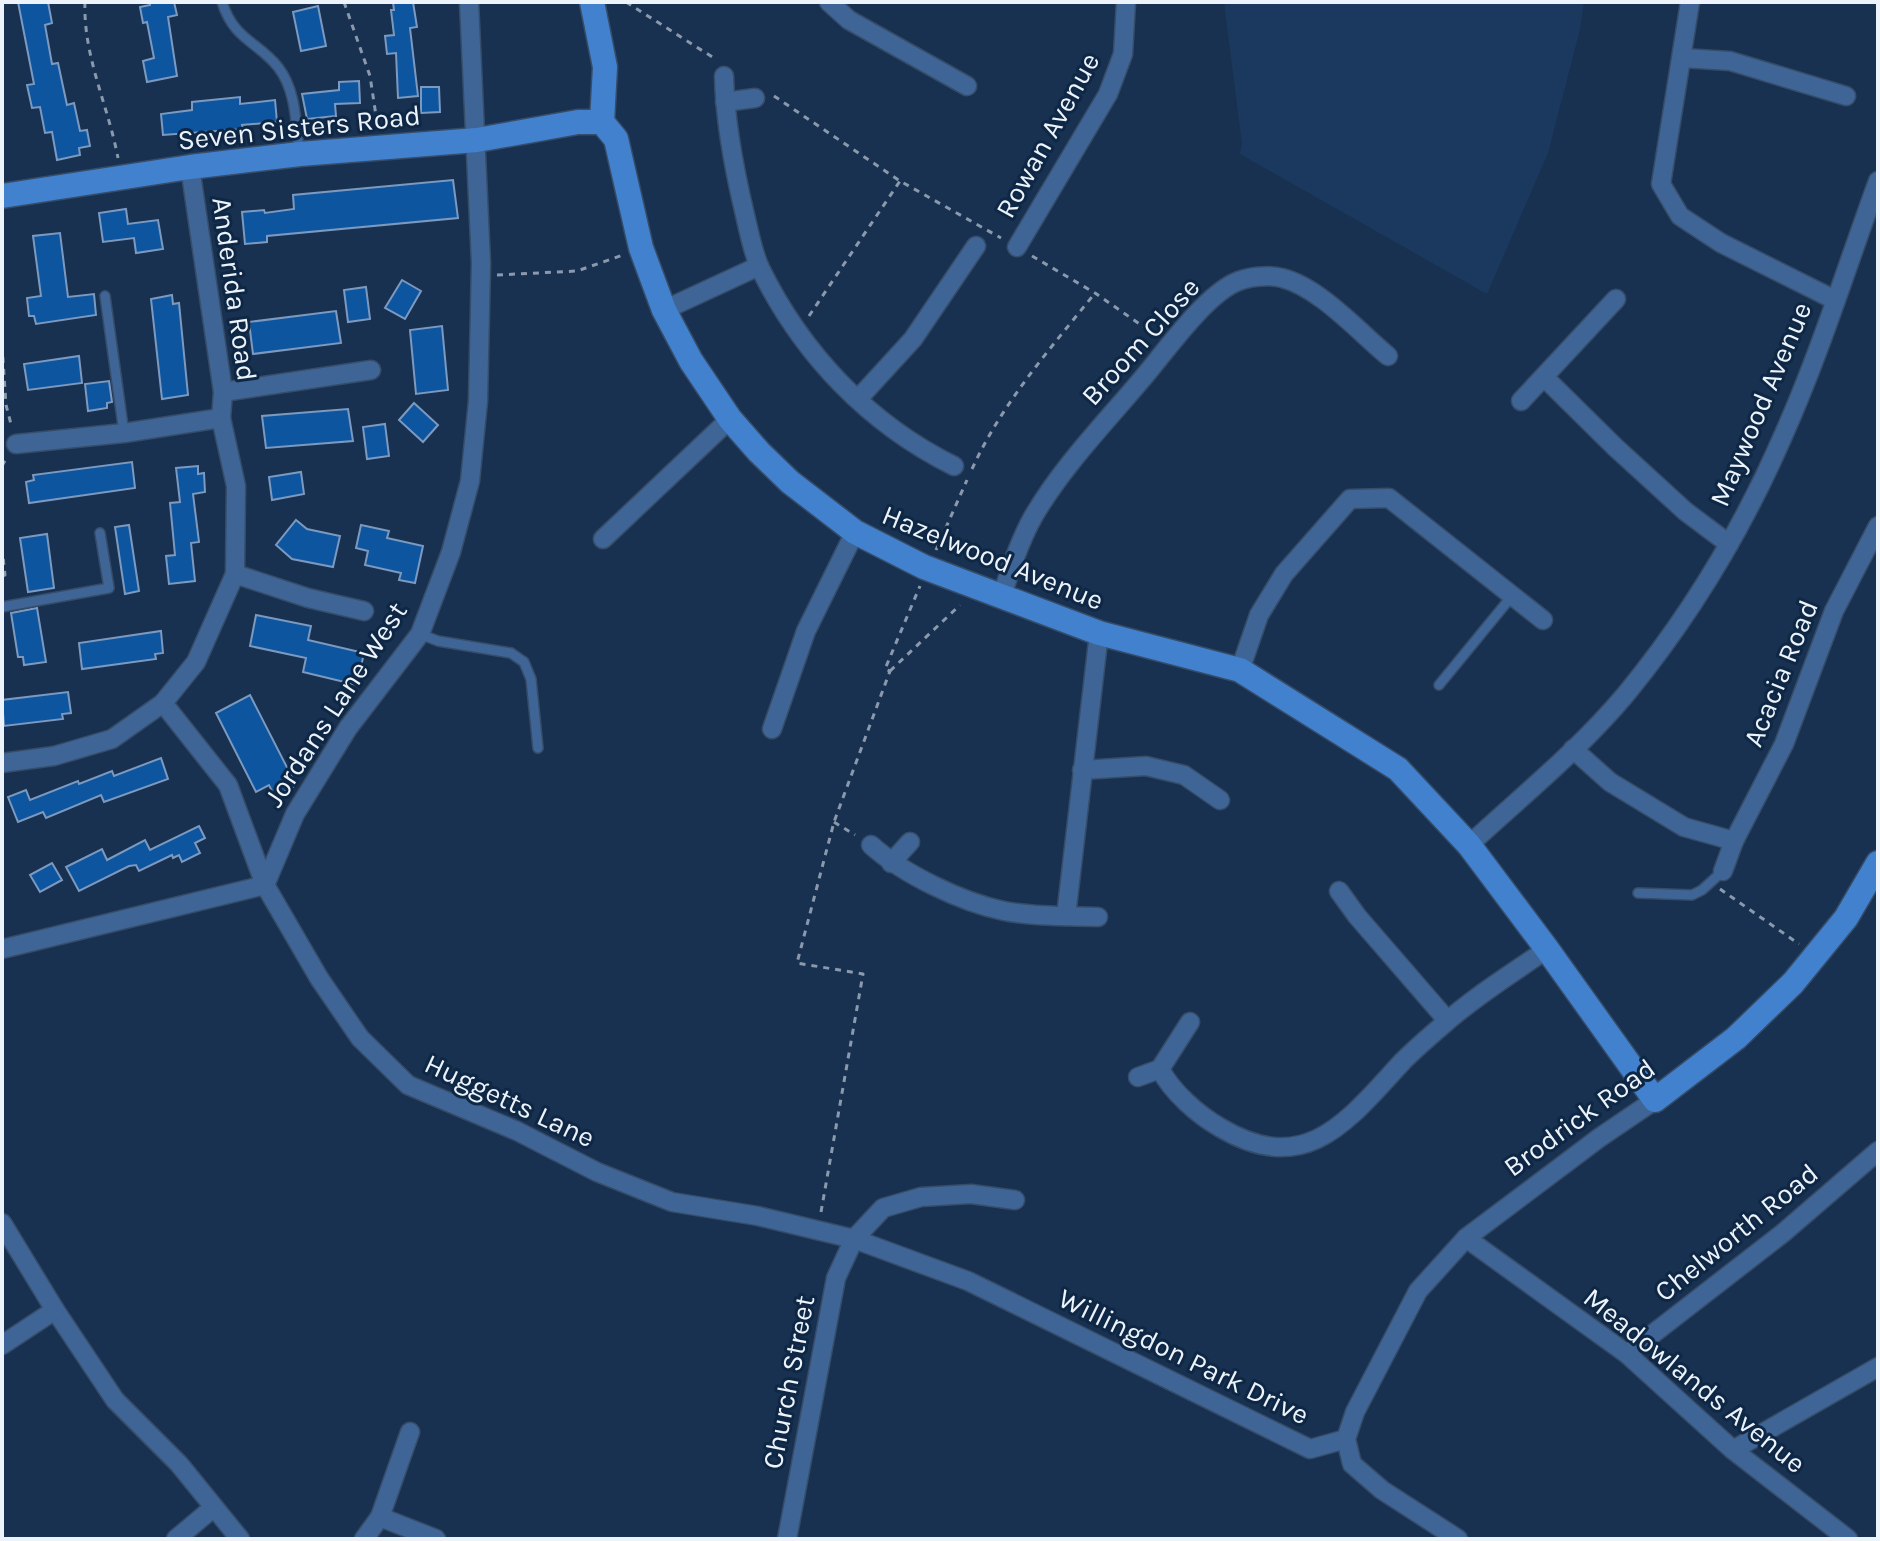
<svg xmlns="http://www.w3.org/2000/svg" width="1880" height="1541" viewBox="0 0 1880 1541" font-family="Karla,sans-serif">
<rect width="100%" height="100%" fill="#183150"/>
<path fill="#1b395e" d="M1224,2H1584L1580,29L1548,153L1487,294L1240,154L1242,144Z"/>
<g fill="#0e55a0" stroke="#7c99bf" stroke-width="2">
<path d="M18,2H48L52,23L45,25L52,64L58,63L67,105L74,103L80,131L87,130L90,146L79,148L80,155L57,160L52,132L45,133L40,107L32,108L27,85L34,84Z"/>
<path d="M150,2H174L177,15L168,17L177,76L147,82L143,61L154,58L147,22L143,23L140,7L150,5Z"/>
<path d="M393,2H413L417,27L410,28L418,96L398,98L396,53L387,54L385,36L394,35L391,10H394Z"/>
<path d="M318,6L326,46L301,51L293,12Z"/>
<path d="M359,81L360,103L335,104L336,116L307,119L302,94L339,90V82Z"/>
<path d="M421,87H439L440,112L421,113Z"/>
<path d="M240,97V104L275,100L277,122L242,125L243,129L163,135L161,114L192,110V102Z"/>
<path d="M453,180L458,218L267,236V242L245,244L242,212L264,210L265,213L294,209L293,195Z"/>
<path d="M126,209L128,224L158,220L163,249L136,253L134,238L103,242L99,213Z"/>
<path d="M60,233L68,297L94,294L96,315L36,324L34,316H29L27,298L41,296L33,236Z"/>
<path d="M402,280L421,291L405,319L385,308Z"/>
<path d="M366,287L370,319L348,322L344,290Z"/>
<path d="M172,295L173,304L179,303L188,395L162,399L151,299Z"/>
<path d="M336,311L341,343L253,354L249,322Z"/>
<path d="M442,326L448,390L416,394L410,330Z"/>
<path d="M79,356L82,383L28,390L24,364Z"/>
<path d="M109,381L112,402L107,403V408L88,411L85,384Z"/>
<path d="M414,403L438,425L423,442L399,420Z"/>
<path d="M348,409L353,441L266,448L262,416Z"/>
<path d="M385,424L389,456L367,459L363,427Z"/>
<path d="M132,462L135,488L29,503L26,482L34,480L33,475Z"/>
<path d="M198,466V474L204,473L205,492L193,494L199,542L191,543L195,581L169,584L166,556L175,555L170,503L180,502L176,468Z"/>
<path d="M301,472L304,494L272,500L269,477Z"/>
<path d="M296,520L307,529L340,536L333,567L292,559L276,545Z"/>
<path d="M129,525L139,591L125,594L115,527Z"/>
<path d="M361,525L389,531L387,538L423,546L415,583L399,580L401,573L365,565L368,551L356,548Z"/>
<path d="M47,534L54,588L28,592L20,538Z"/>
<path d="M37,608L46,662L24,665L23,657H18L11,613Z"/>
<path d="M256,615L311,626L308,640L364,653L357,685L303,672L306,658L250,646Z"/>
<path d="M161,631L163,653L155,654L156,659L82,669L79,643Z"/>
<path d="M68,692L71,713L62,714L63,719L4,726L2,700Z"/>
<path d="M250,695L296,785L275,797L269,785L256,792L216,713Z"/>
<path d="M161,758L168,779L104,802L101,795L46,818L43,812L18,822L8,797L26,790L30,800L78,781L79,784L112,771L114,776Z"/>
<path d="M199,826L205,838L195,843L200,853L182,862L179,855L173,858L172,855L139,871L136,865L129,866L79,891L66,867L102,849L107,860L145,840L150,850Z"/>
<path d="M52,863L62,880L40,892L30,875Z"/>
</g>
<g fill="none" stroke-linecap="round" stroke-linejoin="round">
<g stroke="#364c68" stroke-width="12">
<g id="lane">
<path d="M222,2C234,40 257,41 278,67C296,90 296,123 299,151"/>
<path d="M105,296L124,433"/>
<path d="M2,607L109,588L100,533"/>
<path d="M420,634L438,641L511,653L524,662L531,679L538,748"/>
<path d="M1439,685L1512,596"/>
<path d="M1638,893L1692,895L1702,890L1723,871"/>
</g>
</g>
<g stroke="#364c68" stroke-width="21">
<g id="street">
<path d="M829,2L849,20L967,86"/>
<path d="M1690,2L1661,184L1680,216L1721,243L1835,300"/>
<path d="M1683,58L1730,61L1846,96"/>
<path d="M724,76C725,123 734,169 745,215C749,232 753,253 760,268C802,354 869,424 954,466"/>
<path d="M725,102L755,98"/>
<path d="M1017,247L1108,94L1123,54L1126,2"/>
<path d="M664,310L759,266"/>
<path d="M1544,377L1615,447L1685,511L1729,544"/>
<path d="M223,392L371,370"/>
<path d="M858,399L913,339L976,246"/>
<path d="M1521,401L1616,299"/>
<path d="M16,444L124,433L221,418"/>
<path d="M603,539L730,419"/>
<path d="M235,574L308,598L364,611"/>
<path d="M1002,596C1010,570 1019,542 1033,517C1062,467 1105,423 1142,379C1165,352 1203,298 1234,283C1246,277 1268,274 1282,278C1319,287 1359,332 1388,356"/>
<path d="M1240,670L1259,615L1284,574L1350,499L1389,498L1543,620"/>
<path d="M163,703L228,785L265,885L319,978L360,1038L408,1085L517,1131L597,1172L672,1202L758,1216L854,1239L968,1281L1310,1449L1346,1439"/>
<path d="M772,729L806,631L855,532"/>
<path d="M1573,749L1610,782L1684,827L1734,841"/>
<path d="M2,763L54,756L112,739L163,703L196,662L235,574L236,486L221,418L223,392L190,167"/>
<path d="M1082,770L1146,766L1184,775L1220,800"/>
<path d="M871,845C903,874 961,902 1004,911C1034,917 1068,916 1098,917"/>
<path d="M1469,845C1522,796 1580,749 1626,694C1690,616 1743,528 1783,436C1820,353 1847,266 1878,181"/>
<path d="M891,863L910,842"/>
<path d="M1723,871L1734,841L1784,744L1834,611L1878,526"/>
<path d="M265,885L295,814L348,728L420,634L451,552L470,481L478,401L481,263L469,2"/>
<path d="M1339,891L1357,916L1447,1020"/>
<path d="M1066,916L1099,633"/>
<path d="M2,949L265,885"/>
<path d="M1190,1022L1160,1069C1172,1092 1198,1115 1221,1128C1307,1179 1349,1119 1403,1061C1416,1048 1430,1036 1444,1024C1475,996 1513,973 1547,949"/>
<path d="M1138,1077L1160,1069"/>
<path d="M2,1223L55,1310L115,1400L179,1464L240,1539"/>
<path d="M1466,1238L1627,1354L1733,1450L1848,1539"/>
<path d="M2,1345L55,1310"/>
<path d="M1627,1354L1783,1233L1878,1151"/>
<path d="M1733,1450L1878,1367"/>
<path d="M380,1517L436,1539"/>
<path d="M176,1539L213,1508"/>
<path d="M364,1539L380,1517L410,1432"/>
<path d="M787,1539L836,1278L854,1239L883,1208L921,1197L971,1194L1015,1200"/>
<path d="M1458,1539L1382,1490L1352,1464L1346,1439L1355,1412L1418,1291L1466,1238L1599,1138L1655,1100"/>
</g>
</g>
<g stroke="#364c68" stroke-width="27">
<g id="secondary">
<path d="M592,2L605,67L602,122L616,139L641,248L664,310L691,361L730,419L759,452L790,482L855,532L924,567L1099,633L1240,670L1398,769L1469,845L1547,949L1655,1100L1736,1038L1793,983L1846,918L1878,863"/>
<path d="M2,196L190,167L300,154L477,140L578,122H602"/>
</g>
</g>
<g stroke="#8a99ac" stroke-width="3" stroke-dasharray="6 6" stroke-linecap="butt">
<path d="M85,2C83,56 108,105 118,158"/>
<path d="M344,2L370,76L378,129"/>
<path d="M626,2L717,60"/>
<path d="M774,96L900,181L1001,238"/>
<path d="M1032,256L1095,293L1154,334"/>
<path d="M2,266V282"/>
<path d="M497,275L577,271L623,255"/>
<path d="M809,316L900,181"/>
<path d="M2,345L6,405L12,428"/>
<path d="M2,466L7,457"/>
<path d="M972,469C1002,403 1050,349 1095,293"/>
<path d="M2,547L5,575L2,576"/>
<path d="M936,550L967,480"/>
<path d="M890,671L960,605"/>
<path d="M834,822L855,835"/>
<path d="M1720,889L1799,944"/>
<path d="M821,1212L863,974L797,963L834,822L890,671L885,669L920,586"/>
</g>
<use href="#lane" stroke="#3e6595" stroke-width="9"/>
<use href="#street" stroke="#3e6595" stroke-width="18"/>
<use href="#secondary" stroke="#4281ce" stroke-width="24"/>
</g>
<g text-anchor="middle" stroke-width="6" stroke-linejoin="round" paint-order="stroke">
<g font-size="28" fill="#edf3fb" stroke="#0e2745">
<text transform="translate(299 127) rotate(-6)" y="10">Seven Sisters Road</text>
<text transform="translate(1047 135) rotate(-61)" y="10">Rowan Avenue</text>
<text transform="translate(235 289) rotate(82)" y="10">Anderida Road</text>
<text transform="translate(1140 341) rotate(-48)" y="10">Broom Close</text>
<text transform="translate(1760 404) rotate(-67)" y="10">Maywood Avenue</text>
<text transform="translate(993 557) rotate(22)" y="10">Hazelwood Avenue</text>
<text transform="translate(1780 673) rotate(-68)" y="10">Acacia Road</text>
<text transform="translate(335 704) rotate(-57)" y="10">Jordans Lane West</text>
<text transform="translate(510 1100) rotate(25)" y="10">Huggetts Lane</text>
<text transform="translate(1579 1117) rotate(-36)" y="10">Brodrick Road</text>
<text transform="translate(1736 1232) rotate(-39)" y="10">Chelworth Road</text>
<text transform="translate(1184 1356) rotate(26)" y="10">Willingdon Park Drive</text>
<text transform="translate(1695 1380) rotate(39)" y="10">Meadowlands Avenue</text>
<text transform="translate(788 1382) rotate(-79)" y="10">Church Street</text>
</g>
</g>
<rect width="1880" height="1541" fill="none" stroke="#edf3fb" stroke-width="8"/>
</svg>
